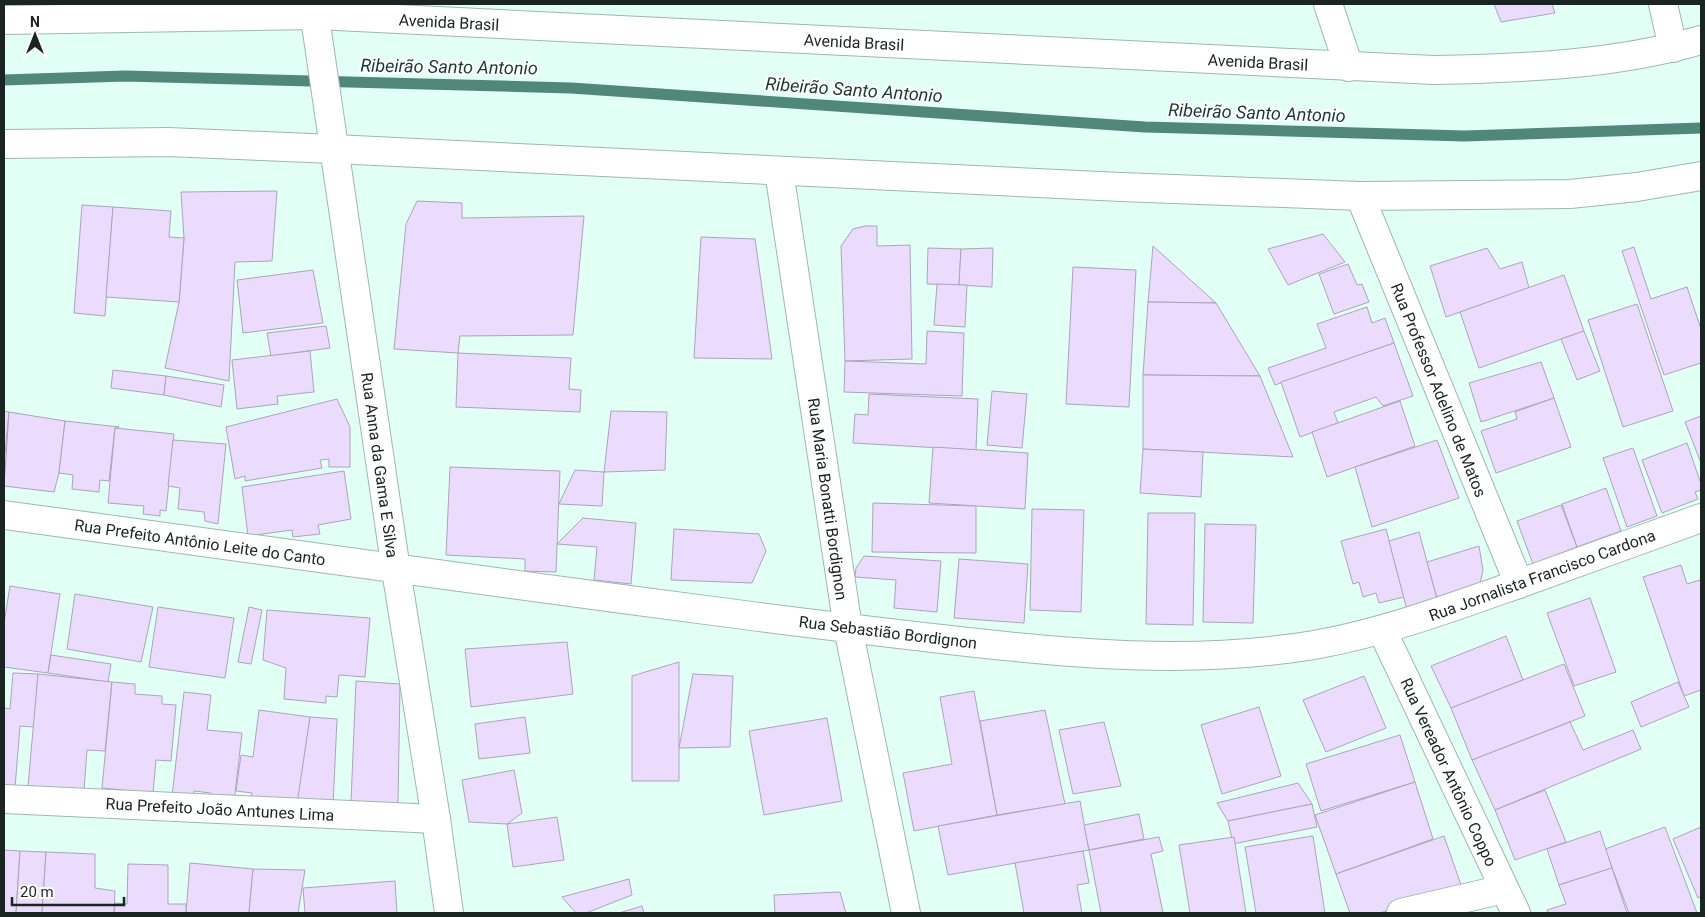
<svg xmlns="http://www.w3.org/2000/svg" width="1705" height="917" viewBox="0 0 1705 917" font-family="Roboto,sans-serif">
<rect width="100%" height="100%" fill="#e2fff6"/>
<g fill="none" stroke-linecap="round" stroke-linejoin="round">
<path stroke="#518778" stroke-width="11" d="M4,80L125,76L571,88L1145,127L1464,136L1701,128"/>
</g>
<g fill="#ebdcfd" stroke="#ada3b9">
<path d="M1494,4H1552L1555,13L1501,22Z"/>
<path d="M277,191L272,261L235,262L229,381L165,368L179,302L184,238L181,192Z"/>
<path d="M417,201L462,203V218L584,216L573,335L460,336L458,353L394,349L406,224Z"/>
<path d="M82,205L113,207L105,316L74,313Z"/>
<path d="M113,207L171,211L169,237L184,238L179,302L106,297Z"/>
<path d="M865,226H877V246L910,245L912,359L845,361L841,246L853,229Z"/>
<path d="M1323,234L1345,262L1288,285L1268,249Z"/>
<path d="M701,237L755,239L772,359L694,358Z"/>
<path d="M1153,246L1216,303L1148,302Z"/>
<path d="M1634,247L1651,299L1687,287L1701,329V363L1664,375L1622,251Z"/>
<path d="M928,248L961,249L959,285L927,284Z"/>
<path d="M993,248L992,287L959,285L961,249Z"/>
<path d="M1487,248L1500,269L1522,262L1529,288L1446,317L1430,266Z"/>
<path d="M1348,264L1357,285L1362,284L1369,302L1334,314L1319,274Z"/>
<path d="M1073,267L1136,270L1129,407L1066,404Z"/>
<path d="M313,270L323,323L243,333L237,280Z"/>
<path d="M1564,275L1584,331L1479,368L1460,312Z"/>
<path d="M937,284L967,285L965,327L934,325Z"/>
<path d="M1148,302L1216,303L1260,376L1143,375Z"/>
<path d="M1637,304L1673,411L1623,427L1588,320Z"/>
<path d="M1367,307L1372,323L1385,318L1394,343L1275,385L1268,368L1326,348L1317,324Z"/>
<path d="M326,326L330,348L271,356L267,333Z"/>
<path d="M927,331L964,333L962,396L844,392L845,361L926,364Z"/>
<path d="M1584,331L1600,371L1577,380L1561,339Z"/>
<path d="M1394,343L1413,396L1383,406L1376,397L1334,412L1338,423L1300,437L1281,382Z"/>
<path d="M310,351L314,392L277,396L278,404L237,409L232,360Z"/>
<path d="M458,353L571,358L569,389L581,390L580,412L456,407Z"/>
<path d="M1541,362L1554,398L1481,422L1469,383Z"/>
<path d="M113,370L166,376L164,395L111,388Z"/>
<path d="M1143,375L1260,376L1293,457L1143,449Z"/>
<path d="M166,376L224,385L221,407L164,395Z"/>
<path d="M992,391L1027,394L1022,448L987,445Z"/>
<path d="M869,394L978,399L976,450L853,443L855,414L868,415Z"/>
<path d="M1554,398L1571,447L1496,473L1481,431L1517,419L1515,412Z"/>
<path d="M337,399L350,427V467H329V459L320,460L322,468L245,481V476L235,479L226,427Z"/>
<path d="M1400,401L1415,446L1327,477L1312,432Z"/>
<path d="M4,411L9,412L4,463Z"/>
<path d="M611,411L667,412L665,470L604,472Z"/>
<path d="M9,412L65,421L59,473L54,492L4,486Z"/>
<path d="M1701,416V463L1685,422Z"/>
<path d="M65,421L119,427L115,428L109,481L100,480L99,492L72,489L73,475L59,473Z"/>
<path d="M115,428L174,434L166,511L160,510V516L143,514L144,506L108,503Z"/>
<path d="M173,440L226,444L218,524L205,521L204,512L178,509L180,488L168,486Z"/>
<path d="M1437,440L1459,498L1372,527L1355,467Z"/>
<path d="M1687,443L1701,484V490L1695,492L1698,499L1662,513L1642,460Z"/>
<path d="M933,447L1028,453L1025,509L929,503Z"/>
<path d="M1633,448L1657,516L1627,527L1603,458Z"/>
<path d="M1143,449L1203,452L1201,497L1140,493Z"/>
<path d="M450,467L560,471L556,572L525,571V559L446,555Z"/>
<path d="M575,470L604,472L602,506L559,504Z"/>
<path d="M344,471L351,519L318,525L320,534L293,537L292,530L248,536L242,487Z"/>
<path d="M1606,488L1621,531L1577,547L1562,504Z"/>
<path d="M873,503L976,506V553L872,552Z"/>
<path d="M1561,505L1577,547L1533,564L1517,521Z"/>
<path d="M1032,509L1084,510L1081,612L1030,610Z"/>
<path d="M1148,513H1195L1193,625L1146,624Z"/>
<path d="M583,518L636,523L631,584L594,580L597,547L557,544Z"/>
<path d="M1205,524L1256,525L1253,623L1203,622Z"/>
<path d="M674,529L759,534L766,551L752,583L671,580Z"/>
<path d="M1386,529L1404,597L1379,603L1376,593L1363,597L1359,582L1353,584L1341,541Z"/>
<path d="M1419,532L1438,602L1407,610L1389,541Z"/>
<path d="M1479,546L1483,570L1479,588L1438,602L1427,562Z"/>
<path d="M864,556L941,561L937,612L894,608L896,580L855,577L856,568Z"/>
<path d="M959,559L1028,564L1024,623L954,618Z"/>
<path d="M1681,565L1687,584L1700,580L1701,584V690L1684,696L1643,577Z"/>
<path d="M10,586L60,594L48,673L4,667V623Z"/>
<path d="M75,594L153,607L141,662L67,649Z"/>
<path d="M1590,598L1616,672L1574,686L1547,613Z"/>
<path d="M158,607L234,618L225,678L149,667Z"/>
<path d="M249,607L262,610L251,664L238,662Z"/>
<path d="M267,610L370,618L365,677L339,675L337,697L326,696V703L284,699L286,668L263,660Z"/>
<path d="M1506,636L1523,680L1451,708L1431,666Z"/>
<path d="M567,642L573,694L471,707L465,649Z"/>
<path d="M51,655L111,664L108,682L48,673Z"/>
<path d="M679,662V781H632V676Z"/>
<path d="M1564,664L1585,716L1472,760L1451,708Z"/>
<path d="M13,673L38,674L34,727L20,726L15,788L4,787V708L10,709Z"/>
<path d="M38,674L112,682L105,751L87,750L84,790L28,786Z"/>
<path d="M693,674L733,676L730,747L679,748Z"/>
<path d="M1364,676L1386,728L1326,752L1303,700Z"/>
<path d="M356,681L400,684L398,803L351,802Z"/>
<path d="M112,682L135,684V694L162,696V704L176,705L171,761L156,760L153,793L102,788Z"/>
<path d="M1678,682L1689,707L1641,727L1631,702Z"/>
<path d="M974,691L997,815L914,831L903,773L952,764L940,697Z"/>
<path d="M184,692L211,695L207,730L242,733L234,802L211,799V793L194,791V798L172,796Z"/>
<path d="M1259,707L1281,776L1222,794L1201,725Z"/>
<path d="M259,710L310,717L297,808L251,801L252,793L236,791L241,755L253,757Z"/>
<path d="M1045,710L1065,804L997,815L980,721Z"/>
<path d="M310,717L337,719L333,806L297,804Z"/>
<path d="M525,717L530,753L479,759L475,724Z"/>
<path d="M827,718L842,801L764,815L749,731Z"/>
<path d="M1104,722L1121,786L1073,794L1059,730Z"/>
<path d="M1570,722L1583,750L1633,730L1641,749L1495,810L1472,760Z"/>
<path d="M1400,735L1415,782L1321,811L1306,764Z"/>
<path d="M514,770L522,813L507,824L469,822L462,780Z"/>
<path d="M1415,782L1433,839L1336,874L1315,815Z"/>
<path d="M1298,783L1312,804L1228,821L1217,803Z"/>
<path d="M1545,790L1566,842L1515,860L1495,810Z"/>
<path d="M1080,801L1089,850L948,875L938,826Z"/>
<path d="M1312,804L1317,827L1233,844L1228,821Z"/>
<path d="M1139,814L1144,839L1089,850L1084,825Z"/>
<path d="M557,817L564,860L513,867L507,824Z"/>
<path d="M1665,827L1697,913H1629L1605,849Z"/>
<path d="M1701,827V897L1698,898L1673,839Z"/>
<path d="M1600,831L1612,868L1559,885L1547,849Z"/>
<path d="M1313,836L1325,913H1256L1245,847Z"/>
<path d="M1444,836L1461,885L1380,913H1350L1336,874Z"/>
<path d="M1159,837L1163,851L1151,854L1163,913H1101L1089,850Z"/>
<path d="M1234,837L1246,913H1190L1179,845Z"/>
<path d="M4,850L20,851L16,913H4Z"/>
<path d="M20,851L46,852L42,913H16Z"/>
<path d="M1083,851L1089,883L1077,885L1082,913H1024L1015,863Z"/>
<path d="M46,852L95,854V888L115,891L114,913H42Z"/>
<path d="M190,863L253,869L249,913H186Z"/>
<path d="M128,864L168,865V904H186V913H114L115,903L127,904Z"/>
<path d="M1612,868L1627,913H1548L1547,910L1566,904L1559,885Z"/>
<path d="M253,869L305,870L298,913H249Z"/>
<path d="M629,879L632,895L586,913H576L562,897Z"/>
<path d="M395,881L397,913H305L303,888Z"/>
<path d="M840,892L846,913H775L774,895Z"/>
<path d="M642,906L644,913H619Z"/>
</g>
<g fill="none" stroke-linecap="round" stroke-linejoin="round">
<g stroke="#9cb8af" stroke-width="30">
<g id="minor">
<path d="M313,4L396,570L436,819L449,913"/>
<path d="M1328,4L1349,67"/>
<path d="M1663,4L1673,48"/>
<path d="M779,171L848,628L906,913"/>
<path d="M1360,196L1519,584"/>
<path d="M4,515C250,550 497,583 744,615C812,624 881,632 950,640C1070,654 1194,665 1314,645C1386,632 1453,607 1521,583C1581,561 1641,540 1701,518"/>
<path d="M1382,630L1516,913"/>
<path d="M4,799L436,819"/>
<path d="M1401,913L1504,889"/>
</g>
</g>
<g stroke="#9cb8af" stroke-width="30">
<g id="major">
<path d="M4,20L316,15L1434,70C1525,68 1614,65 1701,40"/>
<path d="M4,144L168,142L334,149L1121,187L1360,196L1570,194L1637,187L1701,176"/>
</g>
</g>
<use href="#minor" stroke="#fff" stroke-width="28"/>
<use href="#major" stroke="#fff" stroke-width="28"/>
</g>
<g text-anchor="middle" stroke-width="4" stroke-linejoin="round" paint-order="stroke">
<g font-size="16" fill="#1a2521" stroke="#fff">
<text transform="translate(449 22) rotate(3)" y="6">Avenida Brasil</text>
<text transform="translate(854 42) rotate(3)" y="6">Avenida Brasil</text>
<text transform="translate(1258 62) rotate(3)" y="6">Avenida Brasil</text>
<text transform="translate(1439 390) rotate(68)" y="6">Rua Professor Adelino de Matos</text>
<text transform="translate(380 465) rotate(82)" y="6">Rua Anna da Gama E Silva</text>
<text transform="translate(828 499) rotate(82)" y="6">Rua Maria Bonatti Bordignon</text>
<text transform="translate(200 542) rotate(8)" y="6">Rua Prefeito Antônio Leite do Canto</text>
<text transform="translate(1542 575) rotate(-20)" y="6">Rua Jornalista Francisco Cardona</text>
<text transform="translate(888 632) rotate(7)" y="6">Rua Sebastião Bordignon</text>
<text transform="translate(1449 772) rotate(65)" y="6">Rua Vereador Antônio Coppo</text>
<text transform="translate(220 809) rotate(3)" y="6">Rua Prefeito João Antunes Lima</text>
</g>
<g font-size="18" font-style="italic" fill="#183a31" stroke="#fff">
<text transform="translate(449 67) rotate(1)" y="6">Ribeirão Santo Antonio</text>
<text transform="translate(854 90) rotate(4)" y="6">Ribeirão Santo Antonio</text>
<text transform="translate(1257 113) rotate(2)" y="6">Ribeirão Santo Antonio</text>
</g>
</g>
<rect width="1705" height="917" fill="none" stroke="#1a2521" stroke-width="10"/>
<g transform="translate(35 35)" stroke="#ffffff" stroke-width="4" paint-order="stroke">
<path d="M0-4L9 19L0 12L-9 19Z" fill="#1a2521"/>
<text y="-8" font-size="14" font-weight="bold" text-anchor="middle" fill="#1a2521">N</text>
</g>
<path d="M12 897v8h112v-8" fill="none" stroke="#1a2521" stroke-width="2.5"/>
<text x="20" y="897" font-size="15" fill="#1a2521" stroke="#ffffff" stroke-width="4" paint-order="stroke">20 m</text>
</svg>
